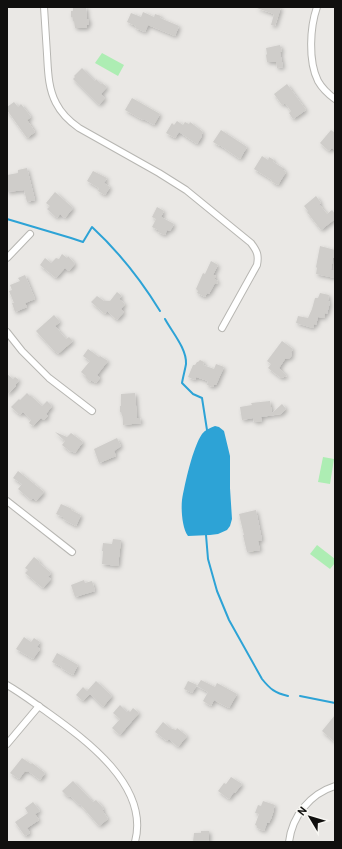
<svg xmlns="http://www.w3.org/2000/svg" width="342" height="849" viewBox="0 0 342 849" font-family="Overpass,sans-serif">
<defs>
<filter id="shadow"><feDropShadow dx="2" dy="2" stdDeviation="2" flood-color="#0004"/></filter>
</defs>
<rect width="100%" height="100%" fill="#eae8e5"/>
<g fill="#adedb3">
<path d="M102,53L124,65L118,76L95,63Z"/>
<path d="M323,457L334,459L330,484L318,482Z"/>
<path d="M317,545L335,559V563L330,569L310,554Z"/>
</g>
<path fill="#2da3d6" d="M215,426L219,427L224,431L230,456V488L232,519L230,526L227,530L218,534L210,535L188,536C182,528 181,509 182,500C185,483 193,447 202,434C205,430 210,428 215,426Z"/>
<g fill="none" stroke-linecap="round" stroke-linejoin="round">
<g stroke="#2da3d6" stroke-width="2">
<path d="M7,219L71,238L83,242L92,227C119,252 141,280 160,311"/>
<path d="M165,319C172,332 187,349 186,364C185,370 183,377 182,383L193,394L202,398L207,430"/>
<path d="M206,535L208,559L217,591L229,620L262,679C270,689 275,693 288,696"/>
<path d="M300,696L335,703"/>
</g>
</g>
<g fill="#cfcdca" filter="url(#shadow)">
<path d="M73,7H86L87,19H89V25H87V28H75L74,21H73V17H71V11H73Z"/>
<path d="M257,7H281L275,26L271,25L274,14L257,8Z"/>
<path d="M143,12L154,17L155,14L161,16L160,18L179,26L175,36L148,25L145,32L135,28L136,26L127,22L131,13L141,17Z"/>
<path d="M280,45L282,51L280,52L283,67L277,68L276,62H267L266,55L267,54L266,48Z"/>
<path d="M82,68L95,81L96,79L101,84L102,83L107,87L101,94L105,98L99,105L73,79L75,77L74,76Z"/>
<path d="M287,84L306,110L293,119L289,113L291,111L285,103L282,105L274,94Z"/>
<path d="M132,98L160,114L154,125L144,119L143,120L125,110Z"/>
<path d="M14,102L18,107L21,104L31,117L27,120L35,132L27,138L7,110V107Z"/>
<path d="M177,121L183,125L185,122L189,124L190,122L203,132L201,135L202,136L197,144L179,132L175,138L166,133L172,123L174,125Z"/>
<path d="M221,130L247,147L240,159L221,146H220L213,142Z"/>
<path d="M331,130L335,133V150L332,148L329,151L320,143Z"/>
<path d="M262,156L268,160L269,157L274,160L273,162L283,168V170L286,172L278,185L271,181L272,180L254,169Z"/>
<path d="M27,168L35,200L27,202L24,190L7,192V175L18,173V170Z"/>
<path d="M93,171L107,178L104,183L110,187L105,195L98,191L99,188L87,181Z"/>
<path d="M55,192L73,208L65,218L60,214L57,218L47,209L50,206L46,203Z"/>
<path d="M316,196L321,203L319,204L327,214L332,210L335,214V219L321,230L307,212L308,211L304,206Z"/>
<path d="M157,207L164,211L161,217L174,224L170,231L167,230L165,235L158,232V230L152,227L156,219L152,217Z"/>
<path d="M320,246L335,250V258H333L331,270H335V278L316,274L317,268L316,267Z"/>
<path d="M62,254L67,258L68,256L75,264L69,271L65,268L56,278L40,265L45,258L51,263L56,258L59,259Z"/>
<path d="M211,261L218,265L213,275L216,276L214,279L218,281L217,284L215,283L209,294L207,293L205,297L197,293L198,291L196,289L203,273L205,274Z"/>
<path d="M25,275L35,299L25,303L27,307L15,312L12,303H14L9,291L12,290L10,285L20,281L18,278Z"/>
<path d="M117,292L122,296L119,299L125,304L121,309L124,312L117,320L107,311L105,314L91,302L97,296L104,301H110Z"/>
<path d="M320,293L329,295L328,301L330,302L327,314L325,313L324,318L318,317L316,325L314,324L313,328L296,323L298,316L308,318L312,309L315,298H318Z"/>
<path d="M54,315L60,322L55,326L66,339L69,337L73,341L58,354L56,352H55L36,331Z"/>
<path d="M282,341L293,349L291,352L292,355L290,358L285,359L279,368L287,376L281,378L268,368L271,364L267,361Z"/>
<path d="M88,349L99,357L100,356L108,361L97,375L100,378L96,383L91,380L90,382L85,377L86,376L81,372L90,361L83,356Z"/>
<path d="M200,360L204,362L203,365L214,369L216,364L224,367L216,385H214L213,387L207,385L208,381L196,377L195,380L188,377L193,365H195L197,362H198Z"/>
<path d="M7,374L13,379L15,377L19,380L16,384V386L7,395Z"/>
<path d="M27,393L30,396H31L42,406L47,401L52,406L46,414L48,416L44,420L41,418L33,426L29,423L31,420L23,412L20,415L11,407L19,399L20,400Z"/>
<path d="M135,393L137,418H140L141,423L123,425V417L122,416L121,412H120V406H121V394Z"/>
<path d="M270,401L272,413L282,404L286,409L281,414L261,417L262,421L254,422L253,418L242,420L240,407L252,405L251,403Z"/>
<path d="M55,432L67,437L71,433L83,442L75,453L72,451L71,452L62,445L65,441Z"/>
<path d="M117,438L121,446L114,451L116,456L99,463L94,449Z"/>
<path d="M18,471L44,492L36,501L33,498L31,500L18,489L22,484L13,478Z"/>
<path d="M61,504L72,509L71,510L81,515L76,526L63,519V517L56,514Z"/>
<path d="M256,510L262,540L258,541L260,550L247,552L243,535H244L239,514Z"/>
<path d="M113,539L121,540L118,566L102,564L103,551H102L103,543L112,544Z"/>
<path d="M34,557L40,562L39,563L51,573L48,577L51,579L43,588L25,573L28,570L25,568Z"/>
<path d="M84,580L85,583L92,581L95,591L75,597L71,585Z"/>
<path d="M24,637L31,642L34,638L40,642L37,647L40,649L33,659L16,649Z"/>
<path d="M57,653L78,665L73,675L61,668L62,667L52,662Z"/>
<path d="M201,680L215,687L217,683L237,694L229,708L214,700L211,706L203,701L208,692L197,686Z"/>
<path d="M96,681L112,696L103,707L90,694L83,701L76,695L83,687L87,691Z"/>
<path d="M188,681L197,685L192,693L184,689Z"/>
<path d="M120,705L127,712L128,710L130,712L133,708L139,713L120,735L112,728L120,719L113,713Z"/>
<path d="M335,715V742L322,731Z"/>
<path d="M163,722L170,728L176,730L177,728L187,736L178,747L169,739L167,741L155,732Z"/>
<path d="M22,758L31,764L32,763L45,773L40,780L28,771L26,772L25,771L19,779L10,773Z"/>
<path d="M231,777L242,784L235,793L234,792L229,799L218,791L224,783L226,784Z"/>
<path d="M73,781L93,802L96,800L104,809L102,810L108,819L99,826L80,804L79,805L70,796L68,797L62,791Z"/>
<path d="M263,801L275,805L273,810H274L271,819V818L269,823H267L264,831L257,828V826L255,825L259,814L255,813L258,805L261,806Z"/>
<path d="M33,802L40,811L35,814L39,820L27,828L30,833L25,836L15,822L28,813L25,808Z"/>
<path d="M201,831H209V842H193L194,833H201Z"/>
</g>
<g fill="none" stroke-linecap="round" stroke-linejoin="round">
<g stroke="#b7b6b2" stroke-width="8">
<g id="minor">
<path d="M44,7C45,23 46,38 47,54C48,70 48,88 56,103C61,113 69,121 79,128L159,173L186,190L251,243C257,251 259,255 257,265L222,328"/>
<path d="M317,7C310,27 308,61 318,81C322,88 328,94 335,99"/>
<path d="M7,258L30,234"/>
<path d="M7,332L22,351L49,378L92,411"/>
<path d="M7,501L72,552"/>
<path d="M7,685C21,693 34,703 47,712C86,740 150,786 135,842"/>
<path d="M7,744L39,706"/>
<path d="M289,842C292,816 310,794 335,786"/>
</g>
</g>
<use href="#minor" stroke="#fff" stroke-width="6"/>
</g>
<rect width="342" height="849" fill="none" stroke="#100f0e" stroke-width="16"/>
<g transform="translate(310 817) rotate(308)" stroke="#f7f6f2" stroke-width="3" paint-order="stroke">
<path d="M0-3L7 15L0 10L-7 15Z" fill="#100f0e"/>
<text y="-6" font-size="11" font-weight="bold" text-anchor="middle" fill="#100f0e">N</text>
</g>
</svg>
